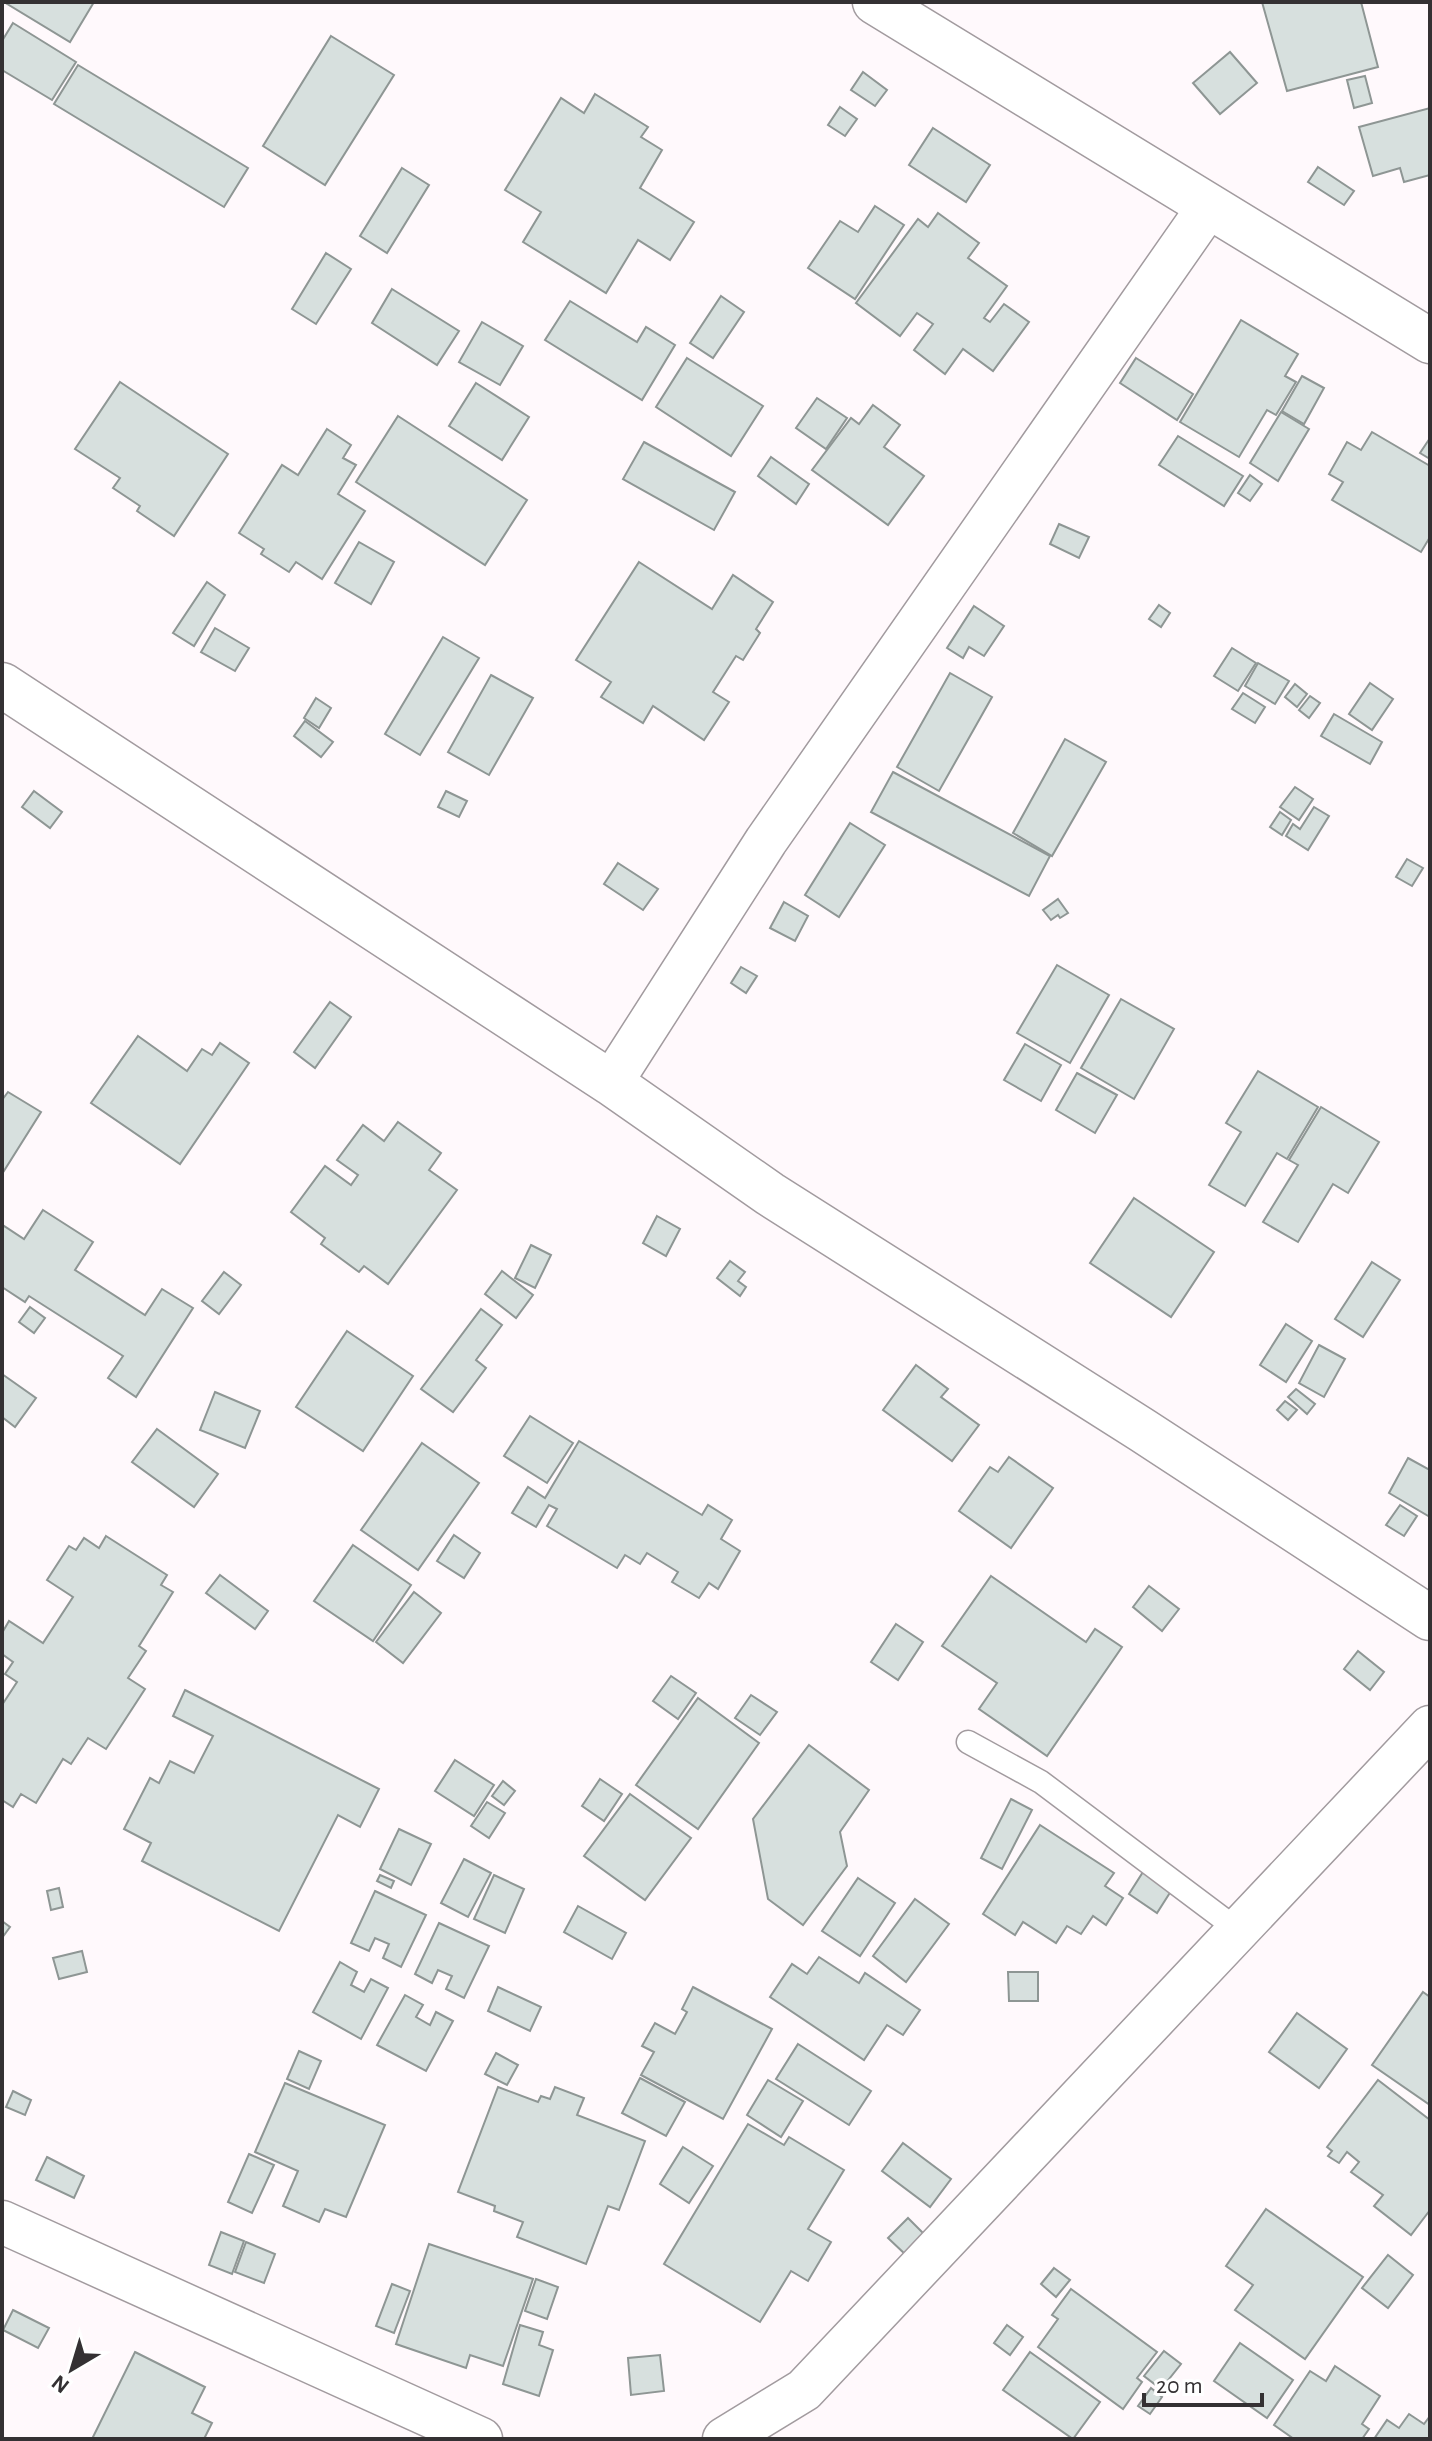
<svg xmlns="http://www.w3.org/2000/svg" width="1432" height="2441" viewBox="0 0 1432 2441" font-family="'Alegreya Sans',sans-serif">
<rect width="100%" height="100%" fill="#fff9fc"/>
<g fill="#d7e0de" stroke="#8e9694" stroke-width="2">
<path d="M4,2H94L70,42Z"/>
<path d="M1262,2H1361L1378,67L1287,91Z"/>
<path d="M13,23L76,62L52,100L2,70V41Z"/>
<path d="M331,36L394,75L325,185L263,146Z"/>
<path d="M1230,52L1257,83L1220,114L1193,83Z"/>
<path d="M78,65L248,168L224,207L54,104Z"/>
<path d="M863,72L887,90L875,106L851,90Z"/>
<path d="M1365,76L1372,103L1354,108L1347,80Z"/>
<path d="M595,94L648,127L641,137L662,150L640,188L694,222L670,260L638,240L606,293L523,242L541,212L505,190L561,98L584,113Z"/>
<path d="M840,107L857,119L845,136L828,125Z"/>
<path d="M1430,108V175L1404,182L1400,168L1373,176L1359,127Z"/>
<path d="M933,128L990,165L966,202L909,165Z"/>
<path d="M1318,167L1354,191L1344,205L1308,182Z"/>
<path d="M402,168L429,185L387,253L360,236Z"/>
<path d="M875,206L904,225L855,299L808,268L840,221L858,232Z"/>
<path d="M938,213L979,243L968,258L1007,286L984,318L990,322L1004,304L1029,322L993,371L963,349L945,374L914,350L933,324L917,313L900,336L856,303L918,219L928,227Z"/>
<path d="M326,253L351,269L316,324L292,309Z"/>
<path d="M392,289L459,331L437,365L372,323Z"/>
<path d="M721,296L744,312L713,358L690,343Z"/>
<path d="M570,301L637,342L646,327L675,345L642,400L545,340Z"/>
<path d="M1241,320L1298,354L1285,376L1296,382L1276,415L1267,410L1239,457L1180,422Z"/>
<path d="M482,322L523,346L500,385L459,362Z"/>
<path d="M687,358L763,406L731,456L656,407Z"/>
<path d="M1136,358L1193,394L1177,420L1120,383Z"/>
<path d="M1302,376L1324,388L1304,424L1282,411Z"/>
<path d="M120,382L228,454L174,536L137,511L140,506L113,488L120,478L75,449Z"/>
<path d="M476,383L529,417L502,460L449,426Z"/>
<path d="M817,398L847,418L826,449L796,428Z"/>
<path d="M873,405L900,425L884,447L924,476L888,525L812,470L851,418L859,424Z"/>
<path d="M1281,412L1309,429L1278,481L1250,463Z"/>
<path d="M398,416L527,500L485,565L356,482Z"/>
<path d="M327,429L351,445L343,458L356,465L338,494L365,511L322,579L296,562L289,572L261,554L264,549L239,533L282,465L298,475Z"/>
<path d="M1372,432L1430,466V537L1421,552L1332,500L1343,482L1329,474L1347,442L1361,450Z"/>
<path d="M1178,436L1243,476L1224,506L1159,465Z"/>
<path d="M1430,438V459L1420,453Z"/>
<path d="M644,442L735,492L714,530L623,479Z"/>
<path d="M771,457L809,484L796,504L758,476Z"/>
<path d="M1250,475L1262,484L1250,501L1238,493Z"/>
<path d="M1059,524L1089,537L1079,558L1050,544Z"/>
<path d="M359,542L394,562L371,604L335,583Z"/>
<path d="M639,562L712,609L733,575L773,602L756,629L760,633L743,660L736,656L713,692L729,702L704,740L653,706L643,723L601,697L611,682L576,660Z"/>
<path d="M207,582L225,595L194,646L173,633Z"/>
<path d="M1159,605L1170,613L1161,627L1149,619Z"/>
<path d="M974,606L1004,626L984,656L969,647L963,658L947,648Z"/>
<path d="M215,628L249,648L235,671L201,652Z"/>
<path d="M443,637L479,658L420,755L385,734Z"/>
<path d="M1232,648L1256,663L1238,691L1214,676Z"/>
<path d="M1258,663L1289,681L1275,704L1245,686Z"/>
<path d="M950,673L992,697L939,791L897,767Z"/>
<path d="M491,675L533,698L489,775L448,752Z"/>
<path d="M1370,683L1393,699L1372,730L1349,714Z"/>
<path d="M1295,684L1307,694L1297,707L1285,697Z"/>
<path d="M1243,693L1265,707L1255,723L1232,709Z"/>
<path d="M1310,696L1320,703L1309,718L1299,710Z"/>
<path d="M316,698L331,708L319,728L304,718Z"/>
<path d="M1334,714L1382,742L1370,764L1321,736Z"/>
<path d="M305,721L333,742L321,757L294,736Z"/>
<path d="M1065,739L1106,762L1052,856L1013,833Z"/>
<path d="M893,772L1050,856L1029,896L871,812Z"/>
<path d="M1295,787L1313,799L1299,820L1280,807Z"/>
<path d="M34,791L62,812L50,828L22,807Z"/>
<path d="M446,791L467,801L459,817L438,807Z"/>
<path d="M1314,807L1329,816L1308,850L1286,836L1293,824L1300,829Z"/>
<path d="M1280,812L1291,820L1282,835L1270,827Z"/>
<path d="M850,823L885,845L839,917L805,895Z"/>
<path d="M1407,859L1423,868L1412,886L1396,877Z"/>
<path d="M618,863L658,889L643,910L604,884Z"/>
<path d="M1058,899L1068,913L1060,918L1058,915L1051,920L1043,910Z"/>
<path d="M784,902L808,916L795,941L770,928Z"/>
<path d="M1057,965L1109,995L1070,1063L1017,1033Z"/>
<path d="M741,967L757,976L746,993L731,983Z"/>
<path d="M1121,999L1174,1029L1134,1099L1081,1068Z"/>
<path d="M330,1002L351,1017L315,1068L294,1052Z"/>
<path d="M138,1036L187,1071L202,1049L212,1055L220,1043L249,1063L180,1164L91,1103Z"/>
<path d="M1025,1044L1061,1065L1041,1101L1004,1080Z"/>
<path d="M1258,1071L1318,1107L1287,1159L1277,1153L1245,1206L1209,1185L1241,1132L1226,1123Z"/>
<path d="M1077,1073L1117,1095L1095,1133L1056,1110Z"/>
<path d="M8,1092L41,1112L2,1174V1100Z"/>
<path d="M1321,1107L1379,1142L1348,1193L1333,1184L1298,1242L1263,1222L1298,1165L1289,1160Z"/>
<path d="M398,1122L441,1153L429,1170L457,1190L388,1284L364,1266L359,1272L321,1244L325,1238L291,1212L325,1166L351,1185L358,1175L337,1160L363,1125L384,1141Z"/>
<path d="M1134,1198L1214,1252L1171,1317L1090,1263Z"/>
<path d="M43,1210L93,1242L75,1270L145,1315L162,1289L193,1308L136,1397L108,1378L123,1356L29,1296L25,1302L2,1287V1229L4,1226L24,1239Z"/>
<path d="M657,1216L680,1229L666,1256L643,1243Z"/>
<path d="M531,1245L551,1255L535,1288L515,1278Z"/>
<path d="M730,1261L745,1272L738,1281L746,1287L740,1296L717,1278Z"/>
<path d="M1372,1262L1400,1280L1363,1337L1335,1319Z"/>
<path d="M502,1271L533,1295L516,1318L485,1294Z"/>
<path d="M224,1272L241,1285L219,1314L202,1301Z"/>
<path d="M30,1307L45,1318L34,1333L19,1322Z"/>
<path d="M481,1309L502,1325L476,1360L486,1368L453,1412L421,1389Z"/>
<path d="M1286,1324L1312,1341L1286,1382L1260,1365Z"/>
<path d="M347,1331L413,1376L363,1451L296,1407Z"/>
<path d="M1319,1345L1345,1359L1324,1397L1299,1383Z"/>
<path d="M916,1365L948,1389L941,1397L979,1425L952,1461L883,1410Z"/>
<path d="M2,1374L36,1398L15,1427L2,1417Z"/>
<path d="M1296,1389L1315,1404L1307,1414L1288,1397Z"/>
<path d="M215,1392L260,1411L245,1448L200,1430Z"/>
<path d="M1285,1401L1297,1410L1288,1420L1277,1410Z"/>
<path d="M530,1416L573,1443L547,1483L504,1456Z"/>
<path d="M157,1429L218,1474L194,1507L132,1462Z"/>
<path d="M579,1441L702,1515L708,1505L732,1520L721,1539L740,1551L718,1589L709,1583L699,1598L672,1582L678,1572L647,1553L640,1564L625,1555L617,1568L547,1526L557,1509L549,1505L536,1527L512,1513L528,1487L545,1498Z"/>
<path d="M422,1443L479,1483L418,1570L361,1530Z"/>
<path d="M1009,1457L1053,1488L1011,1548L959,1511L990,1467L998,1472Z"/>
<path d="M1408,1458L1430,1470V1517L1389,1493Z"/>
<path d="M1400,1505L1417,1516L1404,1536L1386,1525Z"/>
<path d="M454,1535L480,1553L464,1578L437,1561Z"/>
<path d="M106,1536L167,1575L161,1585L173,1592L139,1646L146,1651L128,1678L145,1689L106,1749L88,1738L71,1764L63,1759L36,1803L21,1794L13,1807L2,1800V1705L17,1682L5,1674L13,1662L2,1654V1633L9,1621L43,1643L73,1597L47,1580L69,1546L76,1550L84,1538L99,1548Z"/>
<path d="M353,1545L411,1585L373,1641L314,1601Z"/>
<path d="M220,1575L268,1611L255,1629L206,1593Z"/>
<path d="M991,1576L1086,1642L1095,1629L1122,1647L1047,1756L979,1709L997,1683L942,1646Z"/>
<path d="M1149,1586L1179,1609L1162,1631L1133,1607Z"/>
<path d="M414,1592L441,1613L403,1663L376,1642Z"/>
<path d="M896,1624L923,1642L898,1680L871,1662Z"/>
<path d="M1358,1651L1384,1672L1370,1690L1344,1669Z"/>
<path d="M671,1676L696,1693L678,1719L653,1701Z"/>
<path d="M185,1690L379,1789L360,1827L338,1815L279,1931L142,1861L151,1843L124,1829L150,1778L159,1783L170,1761L194,1773L213,1736L173,1716Z"/>
<path d="M751,1695L777,1712L760,1735L735,1718Z"/>
<path d="M698,1698L759,1743L698,1829L636,1785Z"/>
<path d="M809,1745L869,1790L840,1832L847,1866L803,1925L768,1899L753,1819Z"/>
<path d="M455,1760L494,1785L474,1816L435,1791Z"/>
<path d="M600,1779L622,1794L604,1821L582,1806Z"/>
<path d="M503,1781L515,1791L504,1805L492,1796Z"/>
<path d="M630,1794L691,1838L645,1900L584,1856Z"/>
<path d="M1011,1799L1032,1810L1002,1869L981,1858Z"/>
<path d="M487,1802L505,1813L489,1838L471,1826Z"/>
<path d="M1040,1825L1114,1873L1105,1886L1123,1898L1106,1925L1093,1916L1081,1934L1067,1926L1056,1943L1023,1922L1015,1935L983,1914Z"/>
<path d="M399,1829L431,1844L411,1885L380,1869Z"/>
<path d="M464,1859L491,1873L468,1917L441,1903Z"/>
<path d="M1143,1872L1171,1891L1157,1913L1129,1894Z"/>
<path d="M380,1875L394,1881L391,1888L377,1881Z"/>
<path d="M494,1875L524,1889L505,1933L474,1919Z"/>
<path d="M858,1878L895,1903L860,1956L822,1931Z"/>
<path d="M59,1888L63,1907L51,1910L47,1891Z"/>
<path d="M375,1891L426,1915L401,1967L383,1958L389,1944L375,1938L369,1951L351,1943Z"/>
<path d="M915,1899L949,1924L906,1982L873,1956Z"/>
<path d="M578,1906L626,1933L612,1959L564,1932Z"/>
<path d="M2,1921L10,1927L2,1938Z"/>
<path d="M439,1923L489,1946L464,1998L446,1989L452,1976L438,1970L432,1983L415,1974Z"/>
<path d="M82,1951L87,1972L59,1979L53,1958Z"/>
<path d="M819,1957L859,1983L865,1973L920,2010L903,2035L887,2025L864,2060L770,1997L792,1964L807,1974Z"/>
<path d="M340,1962L357,1972L351,1985L364,1992L371,1979L388,1988L361,2039L313,2012Z"/>
<path d="M1008,1972H1038V2001H1009Z"/>
<path d="M498,1987L541,2007L530,2031L488,2011Z"/>
<path d="M693,1987L772,2029L723,2119L641,2075L654,2052L642,2046L655,2023L675,2034L687,2012L682,2009Z"/>
<path d="M1423,1992L1430,1997V2105L1372,2065Z"/>
<path d="M405,1995L423,2005L416,2017L430,2025L436,2012L453,2021L426,2071L377,2045Z"/>
<path d="M1297,2013L1347,2049L1319,2088L1269,2052Z"/>
<path d="M798,2044L871,2091L849,2125L776,2079Z"/>
<path d="M299,2051L321,2061L309,2089L287,2079Z"/>
<path d="M496,2053L518,2065L507,2085L485,2074Z"/>
<path d="M640,2078L685,2102L666,2136L622,2113Z"/>
<path d="M768,2080L803,2101L781,2137L747,2115Z"/>
<path d="M1378,2080L1430,2120V2210L1411,2235L1374,2206L1383,2195L1351,2172L1359,2162L1347,2152L1339,2163L1328,2156L1332,2151L1327,2147Z"/>
<path d="M285,2083L385,2125L346,2217L325,2209L319,2222L283,2206L298,2171L255,2152Z"/>
<path d="M498,2087L538,2102L541,2096L550,2099L555,2087L584,2098L577,2115L645,2141L619,2210L608,2206L586,2264L517,2237L523,2222L494,2211L495,2206L458,2192Z"/>
<path d="M13,2091L31,2100L25,2115L6,2107Z"/>
<path d="M748,2124L784,2145L789,2137L844,2170L808,2229L831,2242L808,2281L791,2271L760,2322L664,2264Z"/>
<path d="M903,2143L951,2179L930,2207L882,2171Z"/>
<path d="M683,2147L713,2166L689,2203L660,2184Z"/>
<path d="M249,2154L274,2165L252,2213L228,2202Z"/>
<path d="M47,2157L84,2176L74,2198L36,2180Z"/>
<path d="M1266,2209L1363,2277L1305,2359L1235,2310L1253,2285L1226,2266Z"/>
<path d="M908,2218L925,2235L906,2255L888,2238Z"/>
<path d="M221,2232L244,2241L232,2274L209,2265Z"/>
<path d="M246,2242L275,2254L264,2283L235,2272Z"/>
<path d="M429,2244L533,2279L503,2366L470,2355L466,2368L396,2344Z"/>
<path d="M1388,2255L1413,2275L1388,2308L1362,2288Z"/>
<path d="M1054,2268L1070,2280L1056,2297L1041,2284Z"/>
<path d="M536,2279L558,2287L547,2319L525,2311Z"/>
<path d="M392,2284L410,2291L394,2333L376,2326Z"/>
<path d="M1071,2289L1157,2352L1137,2378L1142,2382L1123,2409L1038,2347L1058,2319L1052,2315Z"/>
<path d="M13,2310L49,2328L38,2348L3,2330Z"/>
<path d="M520,2325L543,2332L539,2345L553,2350L539,2396L503,2384Z"/>
<path d="M1007,2325L1023,2337L1010,2355L994,2343Z"/>
<path d="M1240,2343L1293,2380L1267,2418L1214,2381Z"/>
<path d="M1164,2351L1181,2364L1161,2389L1144,2376Z"/>
<path d="M135,2352L205,2387L192,2413L212,2423L204,2439H92Z"/>
<path d="M1030,2352L1100,2402L1073,2439L1003,2390Z"/>
<path d="M660,2355L664,2391L631,2395L628,2358Z"/>
<path d="M1335,2366L1380,2396L1362,2424L1369,2429L1362,2439H1294L1274,2425L1310,2371L1326,2381Z"/>
<path d="M1151,2388L1162,2397L1150,2414L1138,2406Z"/>
<path d="M1409,2414L1424,2424L1430,2416V2439H1374L1387,2420L1399,2428Z"/>
</g>
<g fill="none" stroke-linecap="round" stroke-linejoin="round">
<g stroke="#a29b9f" stroke-width="25">
<path id="lane" d="M968,1742L1041,1782L1238,1930"/>
</g>
<g stroke="#a29b9f" stroke-width="45">
<g id="street">
<path d="M611,1083L766,841L1209,206"/>
<path d="M2,2222L481,2439"/>
<path d="M724,2439L804,2390L1430,1727"/>
</g>
</g>
<g stroke="#a29b9f" stroke-width="47">
<g id="secondary">
<path d="M875,2L1430,341"/>
<path d="M2,685L611,1083L770,1194L1142,1430L1430,1618"/>
</g>
</g>
<use href="#lane" stroke="#fff" stroke-width="22"/>
<use href="#street" stroke="#fff" stroke-width="42"/>
<use href="#secondary" stroke="#fff" stroke-width="44"/>
</g>
<rect width="1432" height="2441" fill="none" stroke="#343133" stroke-width="8"/>
<g transform="translate(72 2369) rotate(218)" stroke="#ffffff" stroke-width="6" paint-order="stroke">
<path d="M0-6L14 30L0 20L-14 30Z" fill="#343133"/>
<text y="-12" font-size="22" font-weight="bold" text-anchor="middle" fill="#343133">N</text>
</g>
<path d="M1144 2393v12h118v-12" fill="none" stroke="#343133" stroke-width="4"/>
<text x="1156" y="2393" font-size="24" fill="#343133" stroke="#ffffff" stroke-width="6" paint-order="stroke">20 m</text>
</svg>
